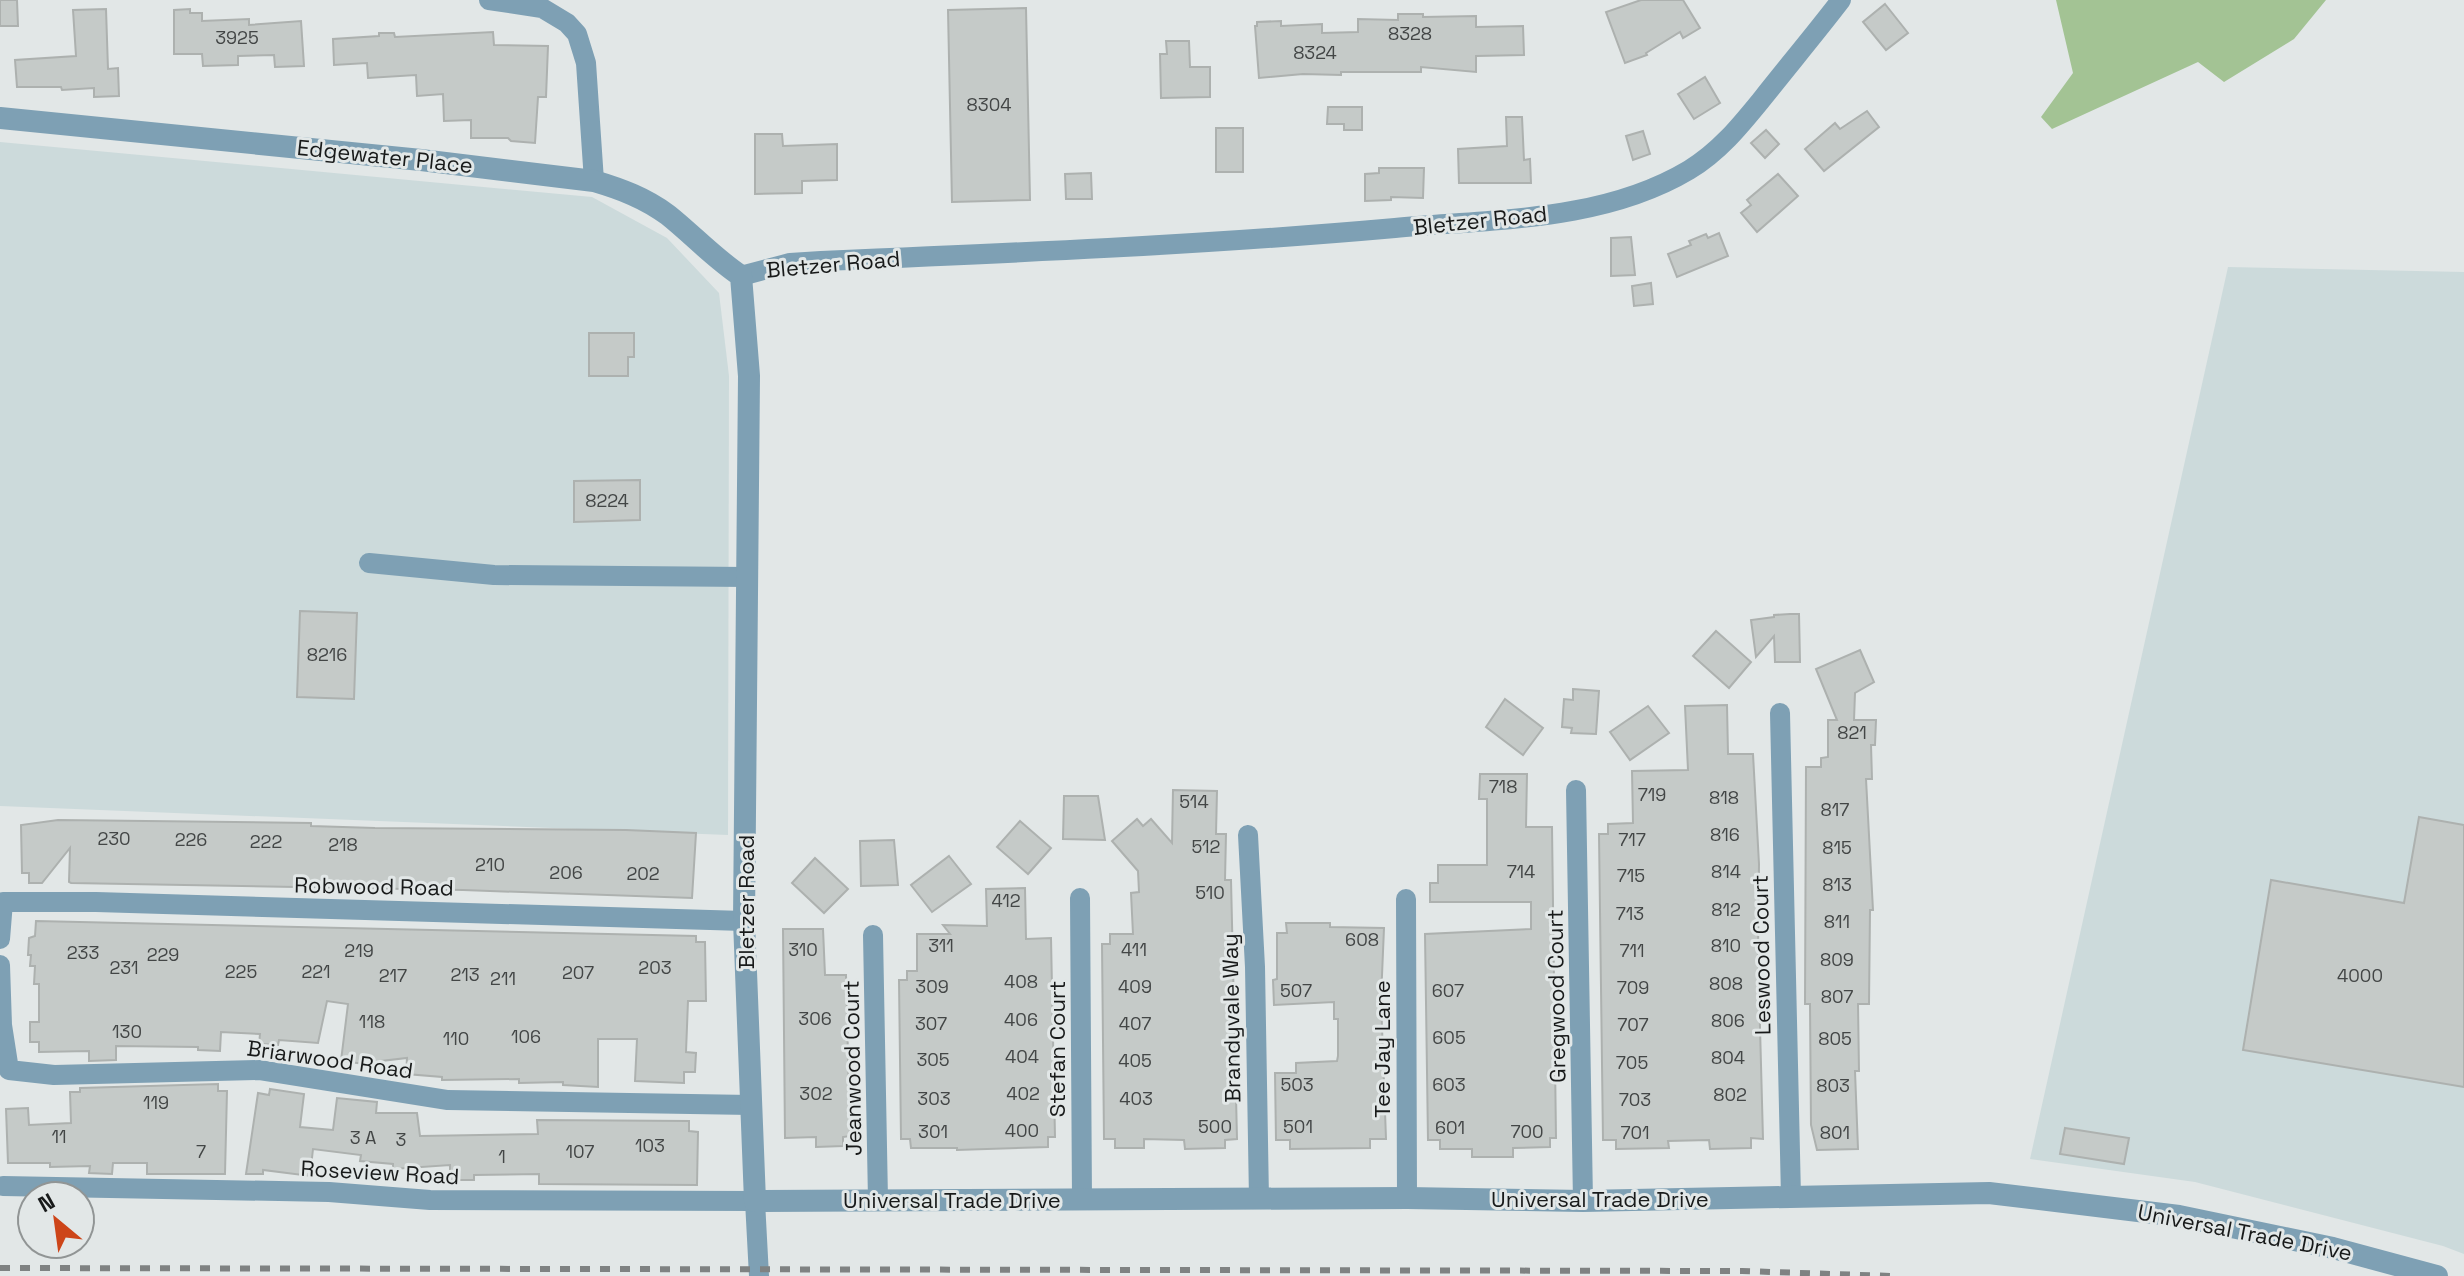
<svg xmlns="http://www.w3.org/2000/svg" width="2464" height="1276" viewBox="0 0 2464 1276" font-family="'Space Grotesk',sans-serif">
<rect width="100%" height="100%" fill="#e2e7e7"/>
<g fill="#ccdadb">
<path d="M0,142L592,197L667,238L719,293L729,376L728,835L0,806Z"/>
<path d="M2228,267L2464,272V1254L2443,1246L2195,1182L2030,1159Z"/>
</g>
<path fill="#a3c394" d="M2056,0H2326L2294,39L2224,82L2198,62L2052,129L2041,117L2073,73Z"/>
<g fill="#c5cac8" stroke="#adb1af" stroke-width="2">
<path d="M0,0H17L18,26H0Z"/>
<path d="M1641,0H1683L1700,28L1683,38L1680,32L1646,53L1647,55L1625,63L1606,12Z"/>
<path d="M1885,4L1908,33L1886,50L1863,22Z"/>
<path d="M1026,8L1030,200L952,202L948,10Z"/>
<path d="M106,9L108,69L118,68L119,96L94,97V88L62,90L61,87H17L15,60L76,56L73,10Z"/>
<path d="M190,9V13H202V21L249,19V25L301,21L304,66L275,67L274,55L238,56V65L203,66L202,54H174V10Z"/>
<path d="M1398,14H1423V17L1476,16V27L1523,26L1524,55L1476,56V72L1421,67V72H1341V75L1303,74L1259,78L1255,26H1257V22L1281,21V26L1322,24V33L1358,32V19L1398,20Z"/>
<path d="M493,32L494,45L548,46L546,97H538L535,143L511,141L508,138H471V120L444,121L443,94L417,96L416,75L368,78L367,63L334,65L333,39L379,36V33H394L395,37Z"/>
<path d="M1166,41H1189L1190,67H1210V97L1161,98L1160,54H1167Z"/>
<path d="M1705,77L1720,103L1694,119L1678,94Z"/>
<path d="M1328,107H1362V130H1344V124H1327Z"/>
<path d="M1867,111L1879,127L1824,171L1805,149L1835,123L1840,129Z"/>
<path d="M1506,117H1522L1524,160L1530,159L1531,183H1459L1458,149L1507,146Z"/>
<rect x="1216" y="128" width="27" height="44"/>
<path d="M1766,130L1779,144L1765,158L1751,143Z"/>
<path d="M1643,131L1650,154L1633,160L1626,136Z"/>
<path d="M755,134H782L783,146L837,144V180L802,181V193L755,194Z"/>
<path d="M1379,168H1424L1423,198L1391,197V200L1365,201V174L1379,173Z"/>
<path d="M1091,173L1092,199H1066L1065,174Z"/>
<path d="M1778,174L1798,196L1757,232L1741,213L1751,205L1747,200Z"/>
<path d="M1719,233L1728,256L1677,277L1668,254L1691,245L1689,241L1706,234L1708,238Z"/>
<path d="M1631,237L1635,275L1611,276V238Z"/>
<path d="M1651,283L1653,304L1634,306L1632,286Z"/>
<path d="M589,333H634V357H628V376H589Z"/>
<path d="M640,480V520L574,522V481Z"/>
<path d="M300,611L357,613L354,699L297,697Z"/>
<path d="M1790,614H1799L1800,662H1775L1774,636L1756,657L1751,620L1774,617V615Z"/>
<path d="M1716,631L1751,662L1729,688L1693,656Z"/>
<path d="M1860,650L1874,682L1855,693L1854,720H1876L1875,745H1871L1872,779H1866L1873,910H1870L1869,1004H1858L1859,1071H1855L1858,1149L1817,1150L1811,1125L1810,1004H1805L1806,767H1821V758L1828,757V720H1837L1816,669Z"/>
<path d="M1573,689L1599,691L1596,734L1571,733L1572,728L1562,727L1564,699L1573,700Z"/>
<path d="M1505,699L1543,728L1523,755L1486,727Z"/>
<path d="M1727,705L1728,754H1753L1759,864L1758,953L1763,1139L1751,1138V1148L1710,1149L1709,1140L1668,1141L1669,1148L1616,1149V1140H1603L1599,834H1608V824L1633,823L1632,771L1688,770L1685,706Z"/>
<path d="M1648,706L1669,733L1630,760L1610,732Z"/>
<path d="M1480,774H1527L1526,827H1552L1556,1138H1550V1147L1513,1148V1157H1472V1149H1440V1140H1428L1425,934L1531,929V902H1430V883H1438V865H1487V799H1479Z"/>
<path d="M1173,790L1217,791L1216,834H1226L1225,880H1231L1237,1139L1225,1140V1148L1185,1149L1184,1140L1144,1139V1148H1115V1139H1104L1102,944H1110V934H1133L1131,893L1139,892L1138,871L1112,841L1137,819L1143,826L1151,819L1172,843Z"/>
<path d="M1064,796H1098L1105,840L1063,839Z"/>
<path d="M2419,817L2464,825V1087L2243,1050L2271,880L2404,903Z"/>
<path d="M58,820L311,823V826L375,828L626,830L696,833L692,898L463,890L71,883L69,882L70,848L42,883H29V873H22L21,825Z"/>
<path d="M1020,821L1051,848L1028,874L997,847Z"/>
<path d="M894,840L898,885L861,886L860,841Z"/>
<path d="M949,856L971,884L932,912L911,885Z"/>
<path d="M815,858L848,889L824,913L792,883Z"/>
<path d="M1025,888L1026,939L1051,938L1055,1137H1048V1147L957,1150V1148H911L910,1139H901L899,980H907V971H917V934H950L943,925L987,926L986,889Z"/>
<path d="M36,921L696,936V942H705L706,1001H688L686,1052L696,1053L695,1072H684V1083L635,1081L637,1039H598V1087L563,1085V1082L519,1083V1079L442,1080V1077L406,1074L407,1058L373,1062V1065L341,1061L348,1004L327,1001L318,1043L279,1040L278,1045L259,1044L260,1034L221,1032L220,1051L198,1050V1047L116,1046V1060L89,1061V1051L39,1052V1042H30V1022H39V984H34L35,966H30L31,955H28L29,938L35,936Z"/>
<path d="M1286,923H1330V927L1384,928L1381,999L1386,1139H1370V1148L1290,1149V1140H1276L1275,1073H1296V1063L1337,1061L1338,1056V1019H1334V1002L1274,1005L1273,980L1277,979V933H1287Z"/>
<path d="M783,929H823L825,975H846L850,1136L843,1137V1146L816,1147V1137L785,1138Z"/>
<path d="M218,1084V1091H227L225,1174H147V1163H113L112,1174L89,1173L90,1166L50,1167V1163H8L6,1109L28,1108L29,1125L71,1123L70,1092H80V1088Z"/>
<path d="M270,1089L304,1094L300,1127L333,1130L337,1098L377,1102L376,1113H417L420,1136L538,1134L537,1120L689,1121V1131L698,1132L697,1185L539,1184V1174L474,1175V1180H450V1165L393,1169V1164L360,1161L361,1155L313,1149L310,1176L263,1170V1174H246L258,1093L269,1095Z"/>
<path d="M2065,1128L2129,1138L2124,1164L2060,1154Z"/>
</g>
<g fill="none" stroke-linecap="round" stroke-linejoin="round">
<g stroke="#7ea0b4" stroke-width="20">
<path d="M489,0L542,8L567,23L577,34L586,63L594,181"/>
<path d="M741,276L790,263L821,261C1013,253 1204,245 1395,228C1492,219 1602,222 1689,170C1719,152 1740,126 1762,99C1788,66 1815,34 1841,0"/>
<path d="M369,563L494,575L748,577"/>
<path d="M1780,713L1791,1197"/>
<path d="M1576,790L1583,1201"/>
<path d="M1248,835L1255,967L1259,1199"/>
<path d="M1080,898L1082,1199"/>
<path d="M1406,899L1407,1198"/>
<path d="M873,935L878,1200"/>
<path d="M0,939L3,902H96L744,921"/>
<path d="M0,965L2,1025L9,1070L54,1075L260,1070L448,1100L751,1105"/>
<path d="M3,1186L329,1192L430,1200L755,1201L759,1276"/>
</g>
<path stroke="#7ea0b4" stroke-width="22" d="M0,118L421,160L594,181C621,189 645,198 668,215C693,235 714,258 741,276L749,376L744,921L755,1201L1407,1198L1583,1201L1989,1193L2179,1216L2333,1248L2437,1276"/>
<path stroke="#7f8282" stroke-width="6" stroke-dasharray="10 10" stroke-linecap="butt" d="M0,1268L1742,1271L1892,1276"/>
</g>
<g text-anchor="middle" stroke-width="6" stroke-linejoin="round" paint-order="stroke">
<g font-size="18" fill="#434646">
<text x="1410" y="40">8328</text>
<text x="237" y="44">3925</text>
<text x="1315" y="59">8324</text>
<text x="989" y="111">8304</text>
<text x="607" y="507">8224</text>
<text x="327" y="661">8216</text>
<text x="1852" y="739">821</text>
<text x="1503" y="793">718</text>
<text x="1652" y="801">719</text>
<text x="1724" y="804">818</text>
<text x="1194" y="808">514</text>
<text x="1835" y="816">817</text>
<text x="1725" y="841">816</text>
<text x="114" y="845">230</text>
<text x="191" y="846">226</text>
<text x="1632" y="846">717</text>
<text x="266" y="848">222</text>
<text x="343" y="851">218</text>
<text x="1206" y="853">512</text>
<text x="1837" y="854">815</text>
<text x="490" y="871">210</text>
<text x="1521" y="878">714</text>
<text x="1726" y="878">814</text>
<text x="566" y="879">206</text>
<text x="643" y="880">202</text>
<text x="1631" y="882">715</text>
<text x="1837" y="891">813</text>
<text x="1210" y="899">510</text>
<text x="1006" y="907">412</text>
<text x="1726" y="916">812</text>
<text x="1630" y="920">713</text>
<text x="1837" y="928">811</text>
<text x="1362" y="946">608</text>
<text x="941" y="952">311</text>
<text x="1726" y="952">810</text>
<text x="803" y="956">310</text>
<text x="1134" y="956">411</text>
<text x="359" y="957">219</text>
<text x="1632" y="957">711</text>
<text x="83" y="959">233</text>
<text x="163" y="961">229</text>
<text x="1837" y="966">809</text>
<text x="124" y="974">231</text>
<text x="655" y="974">203</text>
<text x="241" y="978">225</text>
<text x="316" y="978">221</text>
<text x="578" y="979">207</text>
<text x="465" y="981">213</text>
<text x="393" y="982">217</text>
<text x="2360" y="982">4000</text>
<text x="503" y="985">211</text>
<text x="1021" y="988">408</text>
<text x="1726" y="990">808</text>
<text x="932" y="993">309</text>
<text x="1135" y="993">409</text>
<text x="1633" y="994">709</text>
<text x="1296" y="997">507</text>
<text x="1448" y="997">607</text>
<text x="1837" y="1003">807</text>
<text x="815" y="1025">306</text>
<text x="1021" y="1026">406</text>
<text x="1728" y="1027">806</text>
<text x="372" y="1028">118</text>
<text x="931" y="1030">307</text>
<text x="1135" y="1030">407</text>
<text x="1633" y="1031">707</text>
<text x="127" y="1038">130</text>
<text x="526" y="1043">106</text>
<text x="1449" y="1044">605</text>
<text x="456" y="1045">110</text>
<text x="1835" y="1045">805</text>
<text x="1022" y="1063">404</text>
<text x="1728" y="1064">804</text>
<text x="933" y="1066">305</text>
<text x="1135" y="1067">405</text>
<text x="1632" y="1069">705</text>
<text x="1297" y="1091">503</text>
<text x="1449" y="1091">603</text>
<text x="1833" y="1092">803</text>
<text x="816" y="1100">302</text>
<text x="1023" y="1100">402</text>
<text x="1730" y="1101">802</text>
<text x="934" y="1105">303</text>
<text x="1136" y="1105">403</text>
<text x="1635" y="1106">703</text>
<text x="156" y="1109">119</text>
<text x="1215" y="1133">500</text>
<text x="1298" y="1133">501</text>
<text x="1450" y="1134">601</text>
<text x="1022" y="1137">400</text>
<text x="933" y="1138">301</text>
<text x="1527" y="1138">700</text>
<text x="1635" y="1139">701</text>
<text x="1835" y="1139">801</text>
<text x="59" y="1143">11</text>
<text x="363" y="1144">3 A</text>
<text x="401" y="1146">3</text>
<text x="650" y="1152">103</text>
<text x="201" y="1158">7</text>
<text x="580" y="1158">107</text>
<text x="502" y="1163">1</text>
</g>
<g font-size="22" fill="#181a1a" stroke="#e2e7e7">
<text transform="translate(385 156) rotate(6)" y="8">Edgewater Place</text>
<text transform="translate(1480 220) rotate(-6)" y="8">Bletzer Road</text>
<text transform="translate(833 264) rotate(-5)" y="8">Bletzer Road</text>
<text transform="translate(374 886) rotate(1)" y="8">Robwood Road</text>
<text transform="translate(746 902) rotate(-90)" y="8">Bletzer Road</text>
<text transform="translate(1761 955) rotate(-91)" y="8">Leswood Court</text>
<text transform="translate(1556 996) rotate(-91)" y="8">Gregwood Court</text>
<text transform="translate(1231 1018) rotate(-91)" y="8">Brandyvale Way</text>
<text transform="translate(1057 1049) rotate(-90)" y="8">Stefan Court</text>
<text transform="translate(1382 1049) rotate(-90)" y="8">Tee Jay Lane</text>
<text transform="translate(330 1059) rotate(8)" y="8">Briarwood Road</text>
<text transform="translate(852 1068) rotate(-91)" y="8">Jeanwood Court</text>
<text transform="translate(380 1172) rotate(3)" y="8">Roseview Road</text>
<text x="1600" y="1207">Universal Trade Drive</text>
<text x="952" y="1208">Universal Trade Drive</text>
<text transform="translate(2245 1232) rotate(11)" y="8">Universal Trade Drive</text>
</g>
</g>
<g transform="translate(56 1220) rotate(331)"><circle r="38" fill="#e2e7e7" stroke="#919595" stroke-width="2"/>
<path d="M0-6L14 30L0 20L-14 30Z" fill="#cd4519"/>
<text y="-12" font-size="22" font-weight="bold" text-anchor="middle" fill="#181a1a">N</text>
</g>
</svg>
